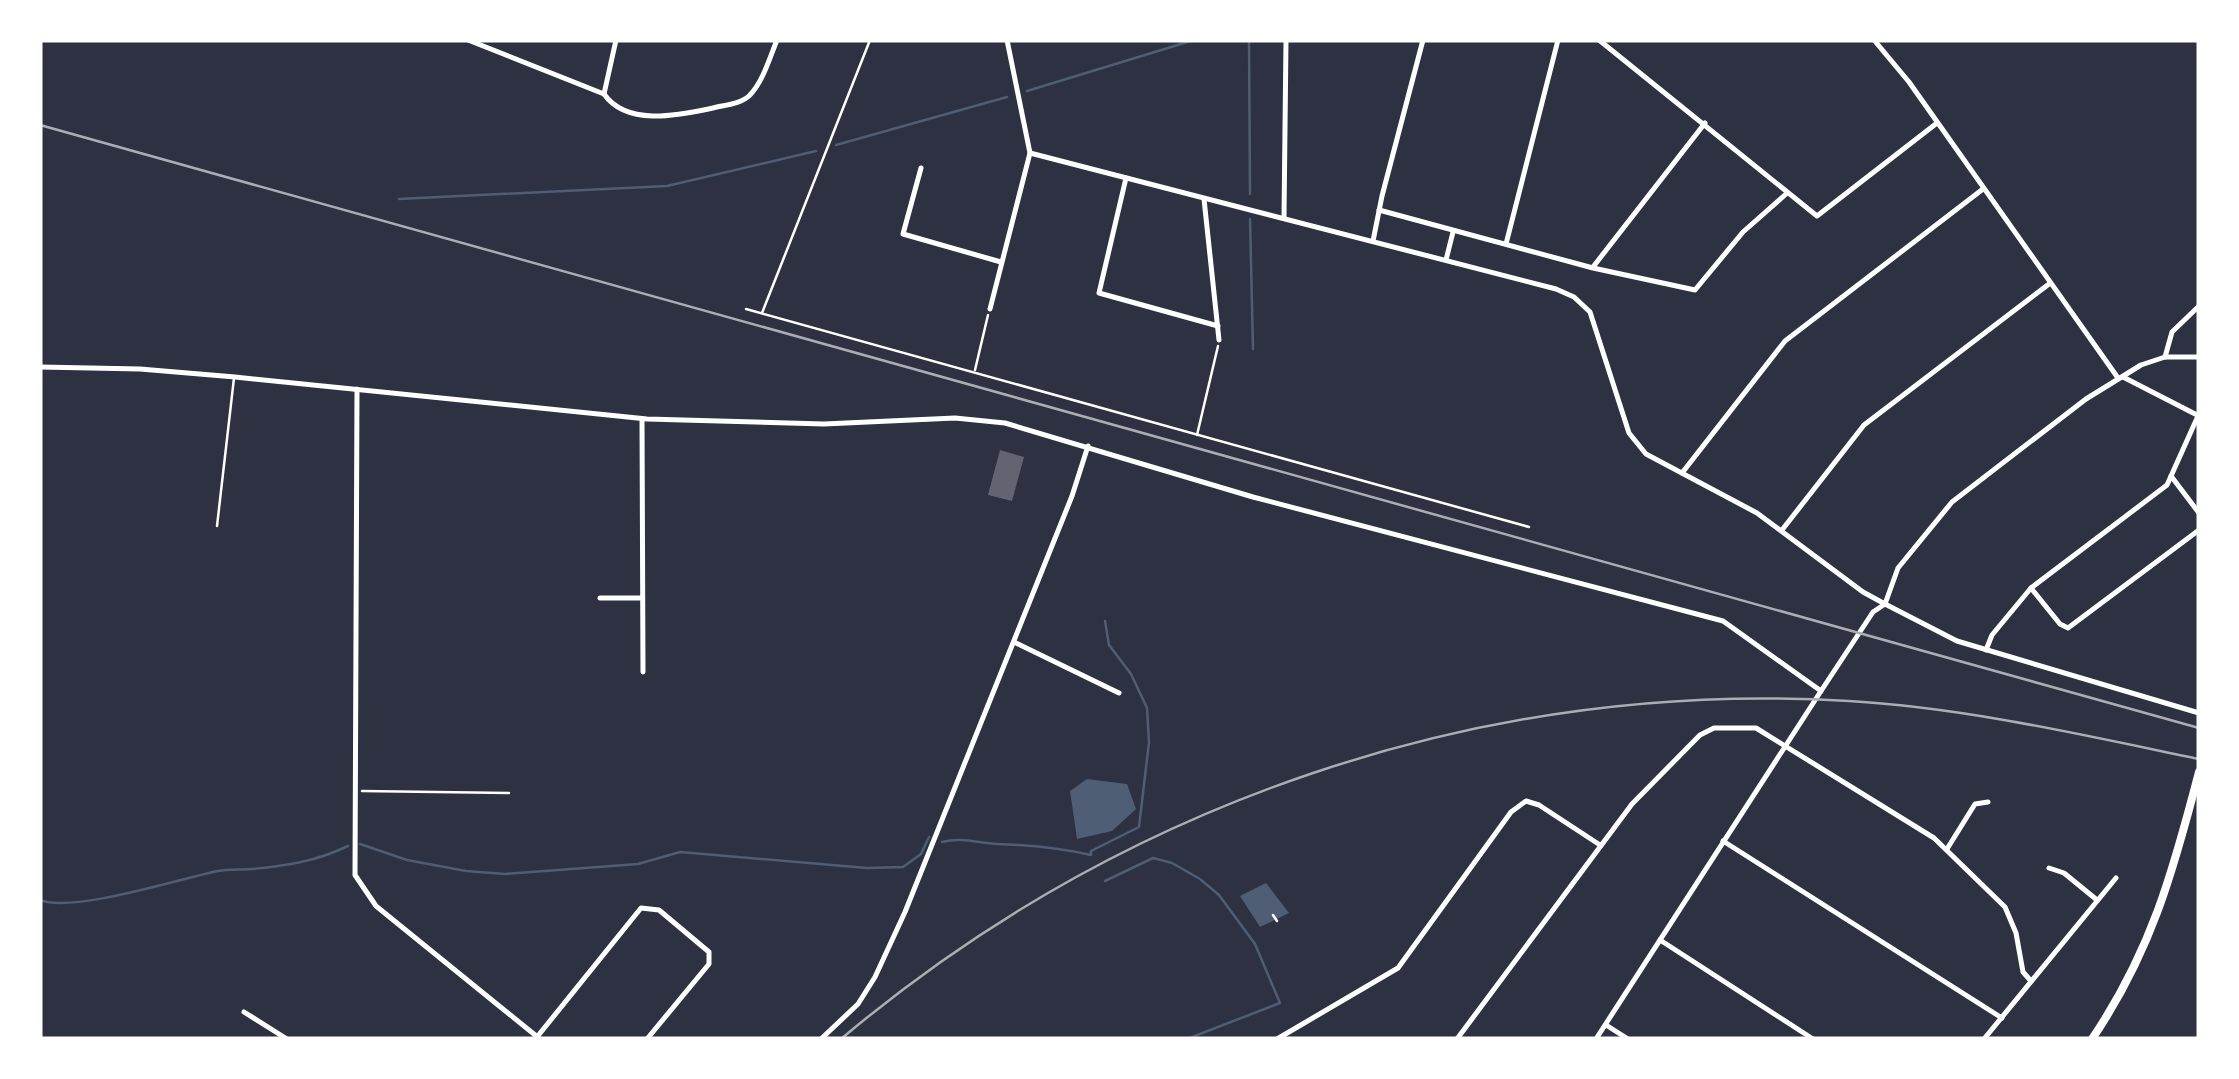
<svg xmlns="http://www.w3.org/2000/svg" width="2239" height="1079" viewBox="0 0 2239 1079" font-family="Jost,sans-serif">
<rect width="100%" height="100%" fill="#2d3142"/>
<g fill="#4f5d75">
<path d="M1087,779L1127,784L1136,809L1112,831L1077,839L1070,791Z"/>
<path d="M1266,883L1289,913L1260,927L1240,896Z"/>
</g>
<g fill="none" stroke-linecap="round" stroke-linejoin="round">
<g stroke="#4f5d75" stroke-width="2.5">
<path d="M1249,40L1250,194"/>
<path d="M1027,91L1194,40"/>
<path d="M836,145L1007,97"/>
<path d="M399,199L667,186L816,151"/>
<path d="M1250,219L1253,349"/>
<path d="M942,842C961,837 978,843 997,844C1030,845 1059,848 1091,855V851L1139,827L1149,742L1147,708L1131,674L1109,645L1105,621"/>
<path d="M360,844L407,860L466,871L505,874L638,864L680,852L867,868L903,867L921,854L929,837"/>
<path d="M1105,881L1153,858L1172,863L1200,879L1219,895L1255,944L1280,1003L1187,1039"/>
<path d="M40,900C72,913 176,880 213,872C226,869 239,870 252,869C286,866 317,861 348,846"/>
</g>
</g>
<path fill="#626471" d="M1000,450L1024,457L1012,501L988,495Z"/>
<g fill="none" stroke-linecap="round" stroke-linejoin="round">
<g stroke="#fff" stroke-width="2.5">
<path d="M746,309L1529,527"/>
<path d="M762,313L870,40"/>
<path d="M975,370L988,315"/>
<path d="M1197,435L1218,346"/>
<path d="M362,791L509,793"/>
<path d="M1273,915L1277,921"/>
</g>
<path stroke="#fff" stroke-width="2.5" d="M217,526L234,378"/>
<g stroke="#fff" stroke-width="5">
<path d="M468,40L604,94C627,127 679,115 713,108C725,105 740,104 749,96C763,82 770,57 777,40"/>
<path d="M1599,40L1817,216L1937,123"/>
<path d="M604,94L616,40"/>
<path d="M1030,153L1556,289L1574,297L1590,312L1629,433L1646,454L1757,513L1863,592L1885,604"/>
<path d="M921,168L903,234L1001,262"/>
<path d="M1126,178L1099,293L1218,326"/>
<path d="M1204,199L1219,340"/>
<path d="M1379,210L1593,268L1695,290L1743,232L1786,194"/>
<path d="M1284,217L1286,40"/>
<path d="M1373,241L1382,196L1423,40"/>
<path d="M1506,244L1558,40"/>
<path d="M1446,260L1453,232"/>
<path d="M1593,267L1705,123"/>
<path d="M990,309L1030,153L1007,40"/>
<path d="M2165,357L2172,332L2199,306"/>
<path d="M2123,377L2199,416"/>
<path d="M357,389L355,875L376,906L540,1039"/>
<path d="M642,419L643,672"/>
<path d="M1682,473L1785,341L1983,189"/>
<path d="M2171,476L2199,513"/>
<path d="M1782,530L1864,425L2049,284"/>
<path d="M2031,588L2060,624L2068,628L2199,530"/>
<path d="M600,598H642"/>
<path d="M1014,642L1119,693"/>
<path d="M1986,650L1992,635L2031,588L2167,485L2198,416"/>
<path d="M1723,841L2002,1018"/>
<path d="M1947,849L1975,804L1988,802"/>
<path d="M2049,868L2064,873L2097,900"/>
<path d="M1660,940L1813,1039"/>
<path d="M244,1012L287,1039"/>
<path d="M1606,1025L1628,1039"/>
<path d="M537,1037L641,908L659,910L709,952V964L647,1039"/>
<path d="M821,1039L858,1004L875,977L905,912L1072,496L1088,446"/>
<path d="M1277,1039L1398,968L1511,812L1526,801L1539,805L1600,845"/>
<path d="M1457,1039L1632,804L1700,735L1714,728H1756L1934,838L2005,907L2016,933L2023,972L2031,981"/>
<path d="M1596,1039L1821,691"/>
<path d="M1984,1039L2116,878"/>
</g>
<g stroke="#fff" stroke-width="5">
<path d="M1874,40L1909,82L2118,378"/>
<path d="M40,367L140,369L235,377L647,419L824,424L955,418L1005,423L1253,497L1723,621L1821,691L1873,612L1885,604L1898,568L1952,502L2086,399L2141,365L2165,357H2199"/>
<path d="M1885,604L1957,641L2199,713"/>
</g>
<path stroke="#fff" stroke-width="8" d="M2092,1039C2151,952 2173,872 2199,772"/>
<g stroke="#abadb3" stroke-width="2.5">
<path d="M40,125L2199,728"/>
<path d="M841,1039C1121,803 1482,679 1849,701C1967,708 2083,735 2199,759"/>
</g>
</g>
<rect width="2239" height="1079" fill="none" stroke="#ffffff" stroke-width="85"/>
</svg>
